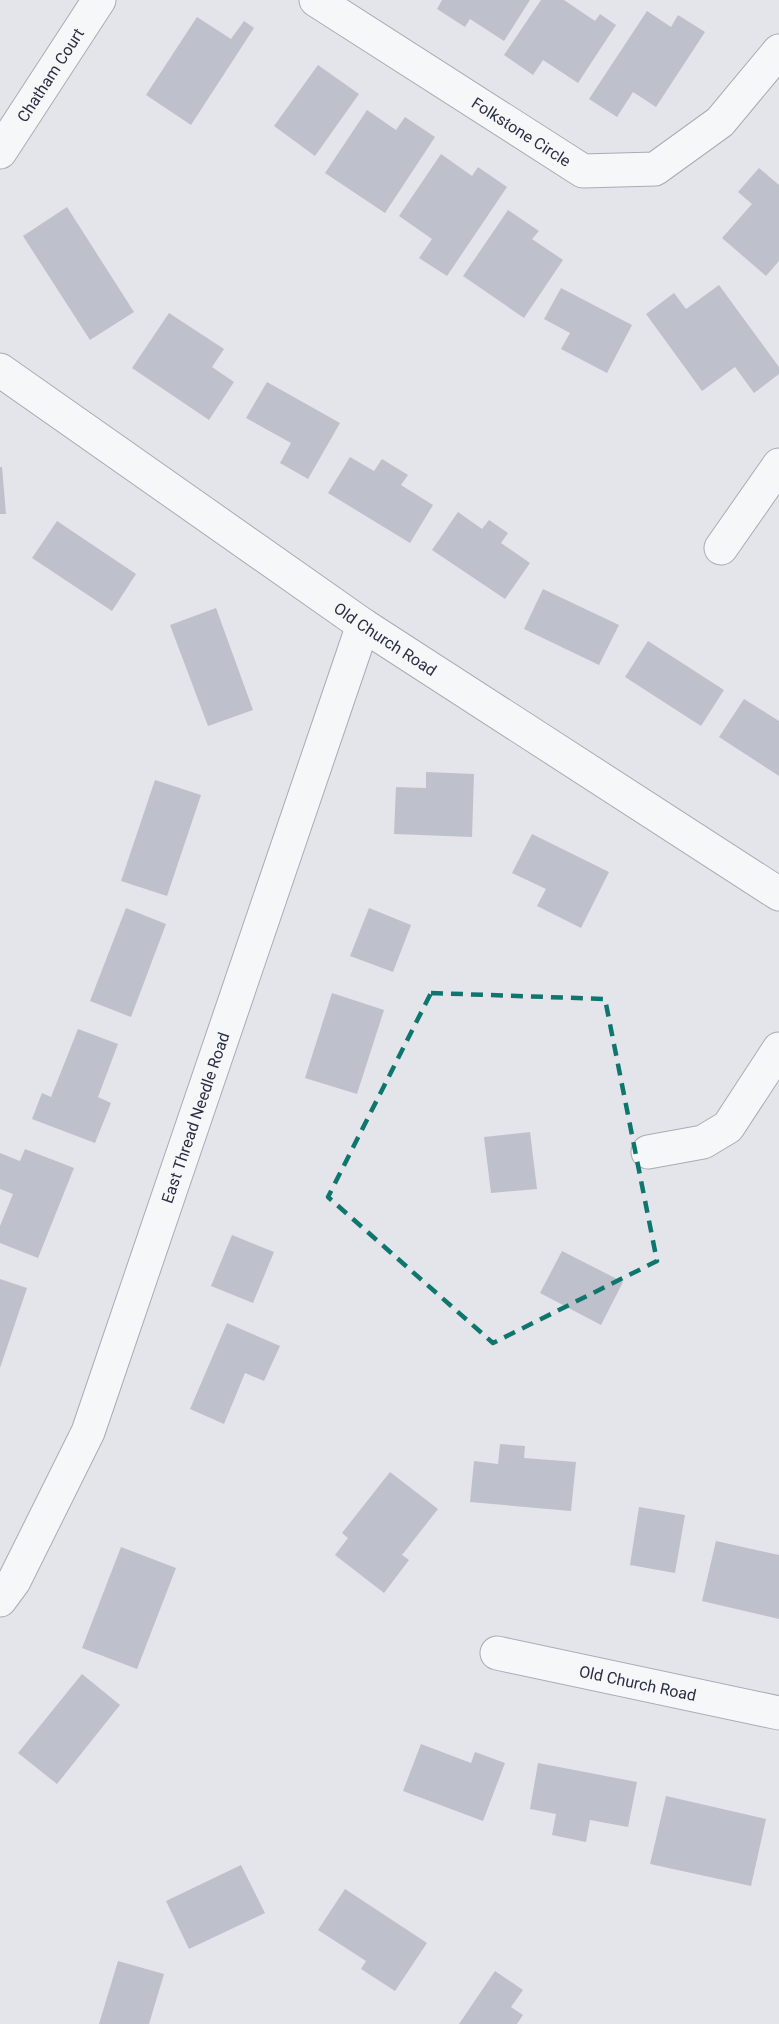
<svg xmlns="http://www.w3.org/2000/svg" width="779" height="2024" viewBox="0 0 779 2024" font-family="Roboto,sans-serif">
<rect width="100%" height="100%" fill="#e4e5eb"/>
<g fill="#bec0cb">
<path d="M442,0H530L504,41L470,19L465,27L437,9Z"/>
<path d="M541,0H564L595,21L600,14L616,25L578,83L543,60L533,75L504,55Z"/>
<path d="M647,11L671,27L678,15L705,32L656,107L633,92L617,117L589,99Z"/>
<path d="M197,17L231,39L244,21L254,28L191,125L146,95Z"/>
<path d="M318,65L359,94L315,156L274,126Z"/>
<path d="M367,110L396,130L405,117L435,137L385,213L325,173Z"/>
<path d="M441,154L472,176L478,167L507,187L447,276L419,258L432,239L399,216Z"/>
<path d="M759,168L779,185V261L766,276L722,238L752,204L738,192Z"/>
<path d="M67,207L134,312L90,340L23,236Z"/>
<path d="M508,210L539,231L532,239L563,260L524,318L463,276Z"/>
<path d="M719,285L779,367V374L754,393L735,367L702,391L646,314L674,293L686,309Z"/>
<path d="M561,288L632,325L607,373L561,349L570,333L544,319Z"/>
<path d="M169,313L224,349L212,367L234,382L209,420L132,368Z"/>
<path d="M267,382L340,423L308,479L280,463L291,443L246,418Z"/>
<path d="M350,457L374,471L382,459L408,475L401,485L433,505L410,543L328,493Z"/>
<path d="M0,467H2L6,514H0Z"/>
<path d="M458,512L482,529L489,520L508,533L501,543L530,563L505,599L432,550Z"/>
<path d="M57,521L136,574L112,611L32,558Z"/>
<path d="M543,589L619,625L599,665L524,629Z"/>
<path d="M216,608L253,710L208,726L170,625Z"/>
<path d="M648,641L724,690L701,726L625,677Z"/>
<path d="M744,699L779,721V776L719,737Z"/>
<path d="M426,772L474,774L472,837L394,834L396,787L426,788Z"/>
<path d="M155,780L201,795L167,896L121,881Z"/>
<path d="M532,834L609,872L581,928L537,906L546,889L512,873Z"/>
<path d="M126,908L166,924L131,1017L90,1001Z"/>
<path d="M369,908L411,925L393,972L350,956Z"/>
<path d="M332,993L384,1010L357,1094L305,1078Z"/>
<path d="M78,1029L118,1044L98,1097L111,1103L95,1143L32,1119L42,1093L51,1097Z"/>
<path d="M530,1132L537,1189L491,1193L484,1137Z"/>
<path d="M25,1149L74,1168L38,1258L0,1243V1226L13,1194L0,1189V1153L20,1161Z"/>
<path d="M232,1235L274,1252L253,1303L211,1286Z"/>
<path d="M562,1251L623,1282L601,1325L540,1293Z"/>
<path d="M0,1279L27,1288L0,1368Z"/>
<path d="M227,1323L280,1346L264,1381L245,1373L224,1424L190,1409Z"/>
<path d="M500,1444L525,1446L524,1458L576,1462L571,1511L470,1502L474,1461L498,1464Z"/>
<path d="M390,1472L438,1509L402,1555L409,1560L384,1593L335,1555L348,1538L342,1533Z"/>
<path d="M639,1507L685,1515L675,1573L630,1565Z"/>
<path d="M716,1541L779,1555V1619L702,1601Z"/>
<path d="M121,1547L176,1568L137,1669L82,1648Z"/>
<path d="M82,1674L120,1705L57,1784L18,1753Z"/>
<path d="M421,1744L471,1763L475,1752L505,1763L483,1821L403,1791Z"/>
<path d="M538,1763L637,1782L628,1827L590,1820L586,1842L552,1835L556,1814L530,1809Z"/>
<path d="M666,1796L766,1819L751,1886L650,1864Z"/>
<path d="M241,1865L265,1913L189,1949L166,1901Z"/>
<path d="M345,1889L427,1943L395,1991L361,1969L366,1961L318,1930Z"/>
<path d="M118,1961L164,1974L149,2024H99Z"/>
<path d="M495,1971L523,1990L511,2007L523,2015L517,2024H459Z"/>
</g>
<g fill="none" stroke-linecap="round" stroke-linejoin="round">
<g stroke="#a9abb5" stroke-width="35">
<g id="minor">
<path id="s1" d="M316,0L583,171L655,169L720,122L779,51"/>
<path id="s2" d="M0,152L99,0"/>
<path id="s3" d="M0,370L363,625L779,894"/>
<path d="M721,548L779,465"/>
<path d="M648,1152L703,1142L728,1127L779,1049"/>
<path id="s4" d="M0,1600L14,1581L88,1432L363,625"/>
<path id="s5" d="M497,1653L779,1713"/>
</g>
</g>
<use href="#minor" stroke="#f6f7f9" stroke-width="33"/>
</g>
<path fill="none" stroke="#0f766e" stroke-width="4.5" stroke-dasharray="12 8" stroke-linejoin="round" d="M431,993L605,999L657,1261L493,1343L328,1197Z"/>
<g text-anchor="middle" stroke-width="5" stroke-linejoin="round" paint-order="stroke">
<g font-size="16" fill="#2b2f43" stroke="#f3f5f8">
<text dy="6" stroke="none"><textPath href="#s2" startOffset="92">Chatham Court</textPath></text>
<text dy="6" stroke="none"><textPath href="#s1" startOffset="244">Folkstone Circle</textPath></text>
<text dy="6" stroke="none"><textPath href="#s3" startOffset="470">Old Church Road</textPath></text>
<text dy="6" stroke="none"><textPath href="#s4" startOffset="522">East Thread Needle Road</textPath></text>
<text dy="6" stroke="none"><textPath href="#s5" startOffset="144">Old Church Road</textPath></text>
</g>
</g>
</svg>
